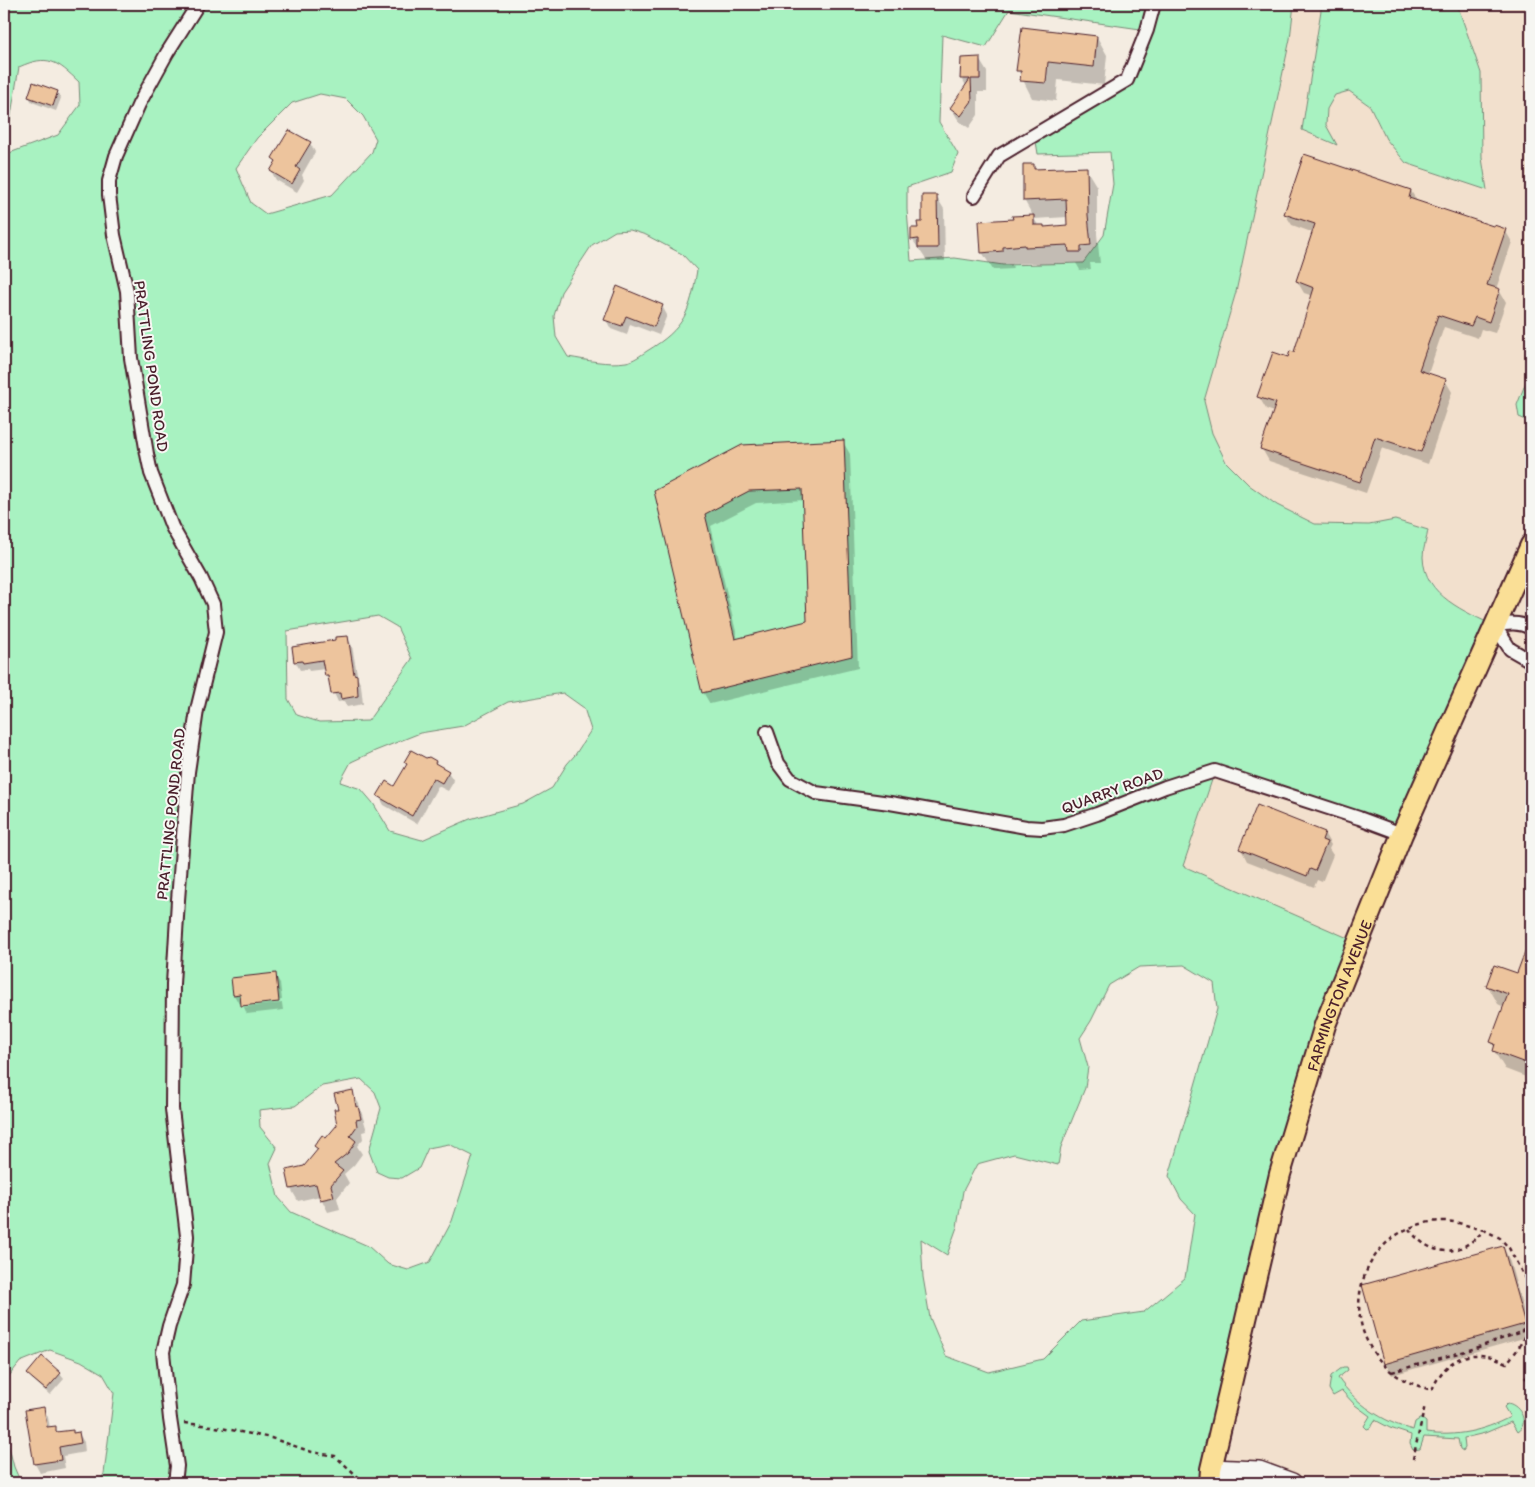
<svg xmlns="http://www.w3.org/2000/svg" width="1535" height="1487" viewBox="0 0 1535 1487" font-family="Itim,sans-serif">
<rect width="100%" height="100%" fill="#f4ece1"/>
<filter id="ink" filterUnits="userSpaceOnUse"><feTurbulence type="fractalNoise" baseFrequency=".02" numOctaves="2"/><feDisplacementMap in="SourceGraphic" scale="10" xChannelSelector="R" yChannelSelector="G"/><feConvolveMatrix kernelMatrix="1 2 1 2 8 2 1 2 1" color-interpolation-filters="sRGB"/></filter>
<g filter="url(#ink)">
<path fill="#f2e0cd" d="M1294,4H1322L1302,130L1336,145L1326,125L1327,109L1335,95L1349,91L1370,106L1386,139L1406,163L1487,190L1482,158L1481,73L1457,4H1531V369L1517,405L1519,417L1531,422V1483H1292L1259,1471L1212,1469L1227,1483H1210L1211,1469L1280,1174L1325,1025L1357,943L1183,866L1215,771L1359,818L1402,834L1495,626L1448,602L1432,583L1426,572L1423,557L1428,530L1395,520L1369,525L1316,524L1277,505L1249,485L1227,462L1212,433L1204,401L1236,292L1290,39Z"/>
<g fill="#a8f2c1" stroke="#798876" fill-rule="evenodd">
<path d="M4,4H1294L1290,39L1236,292L1204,401L1212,433L1226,462L1249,485L1277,505L1315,524L1369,525L1395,520L1428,530C1427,538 1423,548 1423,557C1424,596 1466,612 1495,626L1402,834L1215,771L1183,866L1357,942L1325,1025L1204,1483H99L104,1474L114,1393L103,1374L81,1361L50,1350L20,1362L6,1380L4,1416V155L58,135L80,105L79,82C57,61 48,54 19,67L10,121L4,125ZM1009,10L1147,30L1127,80L1035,135L1038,154L1110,152L1113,184L1104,235L1083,263L1003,265L955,258L911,261L907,210V187L951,172L958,154L939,122L942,35L986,47ZM320,94L346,99L363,116L376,139L372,152L332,195L266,214L251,203L236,168L257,138L292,103ZM630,230L646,235L682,254L697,270C690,312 685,328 647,351C641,355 633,361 626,362C607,365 587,360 568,357L556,337L554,316L561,292L592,245L615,231ZM378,616L397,627L412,659L368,721L319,722L297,715L288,699L287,631ZM563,693L584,708L591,730L575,755L567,764L552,788L523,804L470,819L422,840L390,831L373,803L361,789L340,782L351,762L375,751L420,733L463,726L508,702ZM1184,965L1214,983L1217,1009L1169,1176L1181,1199L1195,1214L1185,1278L1144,1312L1081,1321L1043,1359L989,1372L946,1356L930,1318L923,1277L921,1239L947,1255L957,1227L963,1191L977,1164L1014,1154L1058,1165L1061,1147L1085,1088L1088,1067L1080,1038L1091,1021L1109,985L1139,967ZM361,1079L375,1092L381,1108L369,1151L377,1172L388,1177L402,1178L419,1168L428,1148L449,1144L473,1156L452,1221L430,1262L408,1270L388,1264L368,1246L291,1212L278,1197L270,1163L277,1148L260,1127L259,1110L295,1106L322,1086Z"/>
<path d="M1322,4H1457L1481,73L1482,158L1487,190L1406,163L1386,139L1370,106L1349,91L1335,95L1327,109L1326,125L1337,145L1302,130Z"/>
<path d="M1531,369V422L1519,417L1517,405Z"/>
<path d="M1343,1367H1347L1348,1370L1338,1378C1356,1404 1383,1422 1413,1430L1415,1422L1421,1418L1426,1422V1433C1456,1437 1483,1431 1510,1417L1504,1407L1508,1403C1521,1406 1530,1424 1517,1432L1511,1422L1485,1433L1464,1438L1465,1448L1463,1451L1460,1449L1458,1439L1424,1437L1420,1449L1413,1450L1410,1444L1411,1435L1390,1428L1375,1420L1370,1428L1367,1429L1364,1426L1370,1416L1355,1405L1342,1391L1333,1396L1329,1389L1331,1376Z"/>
<path d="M4,1428L14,1467L21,1483H4Z"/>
</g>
<g fill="#0003" fill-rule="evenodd">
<path d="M1097,37L1107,55L1104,85L1058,80L1056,101L1032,98L1018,70Z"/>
<path d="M979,59L987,72V92H978V115L969,128L959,121L951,108L966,86L962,78Z"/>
<path d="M57,92L61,98L56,111L32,102L29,97Z"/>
<path d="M310,143L315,152L302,175L304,180L297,192L276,180L271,171L276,163L274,158Z"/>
<path d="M1033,165L1036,170L1086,169L1097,187V234L1100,263H1090L1091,269L1080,270L1076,263L1037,264L1035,263L1012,264L1013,269L993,270L982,252L1014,220L1033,216L1024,200ZM1068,217L1069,226L1045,228L1044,226H1039L1034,219Z"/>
<path d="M1411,191L1417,201L1494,228L1505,230L1512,242L1496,289L1499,290L1506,302L1495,333L1481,329L1478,338L1444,327L1428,374L1445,380L1452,392L1428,464L1382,448L1366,493L1269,461L1262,449L1274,412L1266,409L1259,397L1289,358L1294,354L1313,296L1304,293L1297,281L1314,233L1292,225L1285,214Z"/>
<path d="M936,196L944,209L945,261H927L912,239L924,223Z"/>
<path d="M662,306L667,315L659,335L630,324L627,335L611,329L606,320Z"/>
<path d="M843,442L850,454L858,668L710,704L703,692L655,491ZM804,500L808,622L738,640L711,526L756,503Z"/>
<path d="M347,637L352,646L358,679L361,685L363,704L347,707L344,701L338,702L326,676L325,669L309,671L308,669L300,670L295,661Z"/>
<path d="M406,762H435L438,766L448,772L454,781L448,791L438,786L417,824L384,805L379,796L395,787L407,765Z"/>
<path d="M1324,833L1331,845L1329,849L1333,855L1322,882L1317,880L1314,887L1247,861L1241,849Z"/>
<path d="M1531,939V1079L1505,1069L1494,1051L1495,1048L1491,1042L1504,1007L1498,1004L1488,986L1518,975Z"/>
<path d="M275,975L280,983L282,1000L244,1004V1007L282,1003L283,1010L247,1014L242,1003L239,1004L234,995Z"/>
<path d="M352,1092L359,1104L367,1131L362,1132L363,1139L357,1146L362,1154L354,1165L344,1174L349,1183L337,1198L340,1209L328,1212L320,1196L298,1201L291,1189L305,1167L318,1151L315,1146L326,1140L338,1125L339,1110Z"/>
<path d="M1503,1247L1509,1259L1531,1336L1392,1375L1385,1363Z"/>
<path d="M29,1374H60L64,1379L50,1395L32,1379Z"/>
<path d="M43,1408L48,1417L50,1428L55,1427L58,1433L72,1431L74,1434H79L84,1442L85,1452L63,1456L65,1468L40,1473L35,1464Z"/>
</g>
<g fill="#edc49d" stroke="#4a1f2b" fill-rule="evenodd">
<path d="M1022,27L1097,36L1094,67L1048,62L1046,83L1020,81L1021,71H1016Z"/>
<path d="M980,57V79H971L972,101L961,116L950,108L970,79H960L961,58Z"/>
<path d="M33,82L58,91L53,106L28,97Z"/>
<path d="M289,130L311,142L296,167L300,170L292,184L270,171L276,161L272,158Z"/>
<path d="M1304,154L1411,190L1409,198L1493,226L1494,225L1506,229L1487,285L1500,289L1489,322L1475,317L1471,326L1438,315L1419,370L1446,379L1421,452L1375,437L1360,482L1260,449L1276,403L1257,397L1273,352L1288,357L1290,351L1294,352L1314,288L1296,281L1315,224L1284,214Z"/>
<path d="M1023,164H1034V169L1087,167L1088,215L1091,245L1081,246V252H1069L1068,245L1025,247V245L1003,247V251L981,253L979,221L1013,219L1012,216L1034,215V225H1044V227L1067,225L1066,199L1023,201Z"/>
<path d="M922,195H937L938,248H918V239L911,240V228H918L917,222H922Z"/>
<path d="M617,286L663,305L654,327L626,316L622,326L604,320Z"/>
<path d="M844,440L852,656L702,693L654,491L742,445ZM802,489L807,621L735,639L705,514L749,491Z"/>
<path d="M348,636L354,674L357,675L358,696L341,699L340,693L331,694L328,676H325L322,660L303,663L302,661L294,662L292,647L335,640V637Z"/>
<path d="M411,750L426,758L429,757L436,761L435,763L449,771L442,783L433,778L412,816L377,796L386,781L394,786L407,764L404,762Z"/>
<path d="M1257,805L1325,832L1322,840L1327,842L1315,871L1310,869L1307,876L1239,849Z"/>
<path d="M1530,938L1531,939V1065L1493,1051L1495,1044L1490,1042L1508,994L1486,986L1494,965L1517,973Z"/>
<path d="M276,973L279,1002L241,1006L240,994L233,995L231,978Z"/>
<path d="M353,1090L356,1107L358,1106L361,1119L356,1120L357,1126L350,1136L356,1141L348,1153L334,1164L343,1171L331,1185L334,1197L320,1200L316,1184L290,1189L286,1170L304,1166L318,1149L314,1146L322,1135L326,1138L337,1125L334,1109H338L334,1094Z"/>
<path d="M1503,1246L1525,1324L1384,1364L1362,1285Z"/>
<path d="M42,1356L61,1373L46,1390L27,1374Z"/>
<path d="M44,1407L47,1427L56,1426V1432L73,1430V1433L79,1432L81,1443L59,1447L61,1460L34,1464L25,1410Z"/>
</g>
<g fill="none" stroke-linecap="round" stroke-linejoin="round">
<g stroke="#4a1f2b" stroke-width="16">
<g id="street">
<path d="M974,196L999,156L1127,80L1147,30L1154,4"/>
<path d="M1531,628C1519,622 1508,623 1495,626L1510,649L1531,661"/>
<path d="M767,732L778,763L790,779L816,793L890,803L1026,827L1042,828L1064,825L1097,814L1165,787L1215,771L1359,818L1402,834"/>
<path d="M175,1483L177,1466L170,1419L163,1352L169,1326L183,1285L187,1236L172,1109L173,984L178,900L188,772L197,710L216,632L213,604L201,578L172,527L151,473L147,454L131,358L127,291L114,235L109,195V181L116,156L139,104L167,53L198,4"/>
</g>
</g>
<g stroke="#4a1f2b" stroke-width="22">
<path id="secondary" d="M1211,1469L1259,1471L1292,1483"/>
</g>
<g stroke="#4a1f2b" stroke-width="24">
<g id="primary">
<path id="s1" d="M1210,1483L1211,1469L1280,1174L1325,1025L1402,834L1531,545"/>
</g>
</g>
<g stroke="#4a1f2b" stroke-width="2.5" stroke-dasharray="4 4" stroke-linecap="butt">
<path d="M1409,1229C1432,1259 1460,1257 1484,1230L1500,1238L1509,1248L1528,1284L1529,1307L1527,1327L1522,1331L1524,1337L1518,1349L1507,1363C1474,1346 1446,1356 1432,1390C1414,1385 1398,1379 1385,1366C1331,1313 1367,1222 1443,1221C1458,1221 1469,1227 1484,1230"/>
<path d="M1392,1372L1476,1348L1521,1332"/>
<path d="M1525,1377L1531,1383"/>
<path d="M184,1423L211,1426L271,1438L312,1452L335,1456L365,1483"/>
<path d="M1413,1459L1425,1405"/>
</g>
<use href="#street" stroke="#f6f6f2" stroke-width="12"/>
<use href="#secondary" stroke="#f6f6f2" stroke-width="19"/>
<use href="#primary" stroke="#fadf96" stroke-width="20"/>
</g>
</g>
<g text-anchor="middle" stroke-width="4" stroke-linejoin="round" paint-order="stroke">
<g font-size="16" fill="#4a1f2b" stroke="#f6f6f2">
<text transform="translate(152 366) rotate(82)" y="6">PRATTLING POND ROAD</text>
<text transform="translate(1112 790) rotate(-20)" y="6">QUARRY ROAD</text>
<text transform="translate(170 814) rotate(-84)" y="6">PRATTLING POND ROAD</text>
<text dy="6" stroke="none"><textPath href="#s1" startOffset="505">FARMINGTON AVENUE</textPath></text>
</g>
</g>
<rect width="1535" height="1487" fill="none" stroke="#f6f6f2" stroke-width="20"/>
<rect x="10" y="10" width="1515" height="1467" fill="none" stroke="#4a1f2b" stroke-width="2" filter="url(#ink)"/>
</svg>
